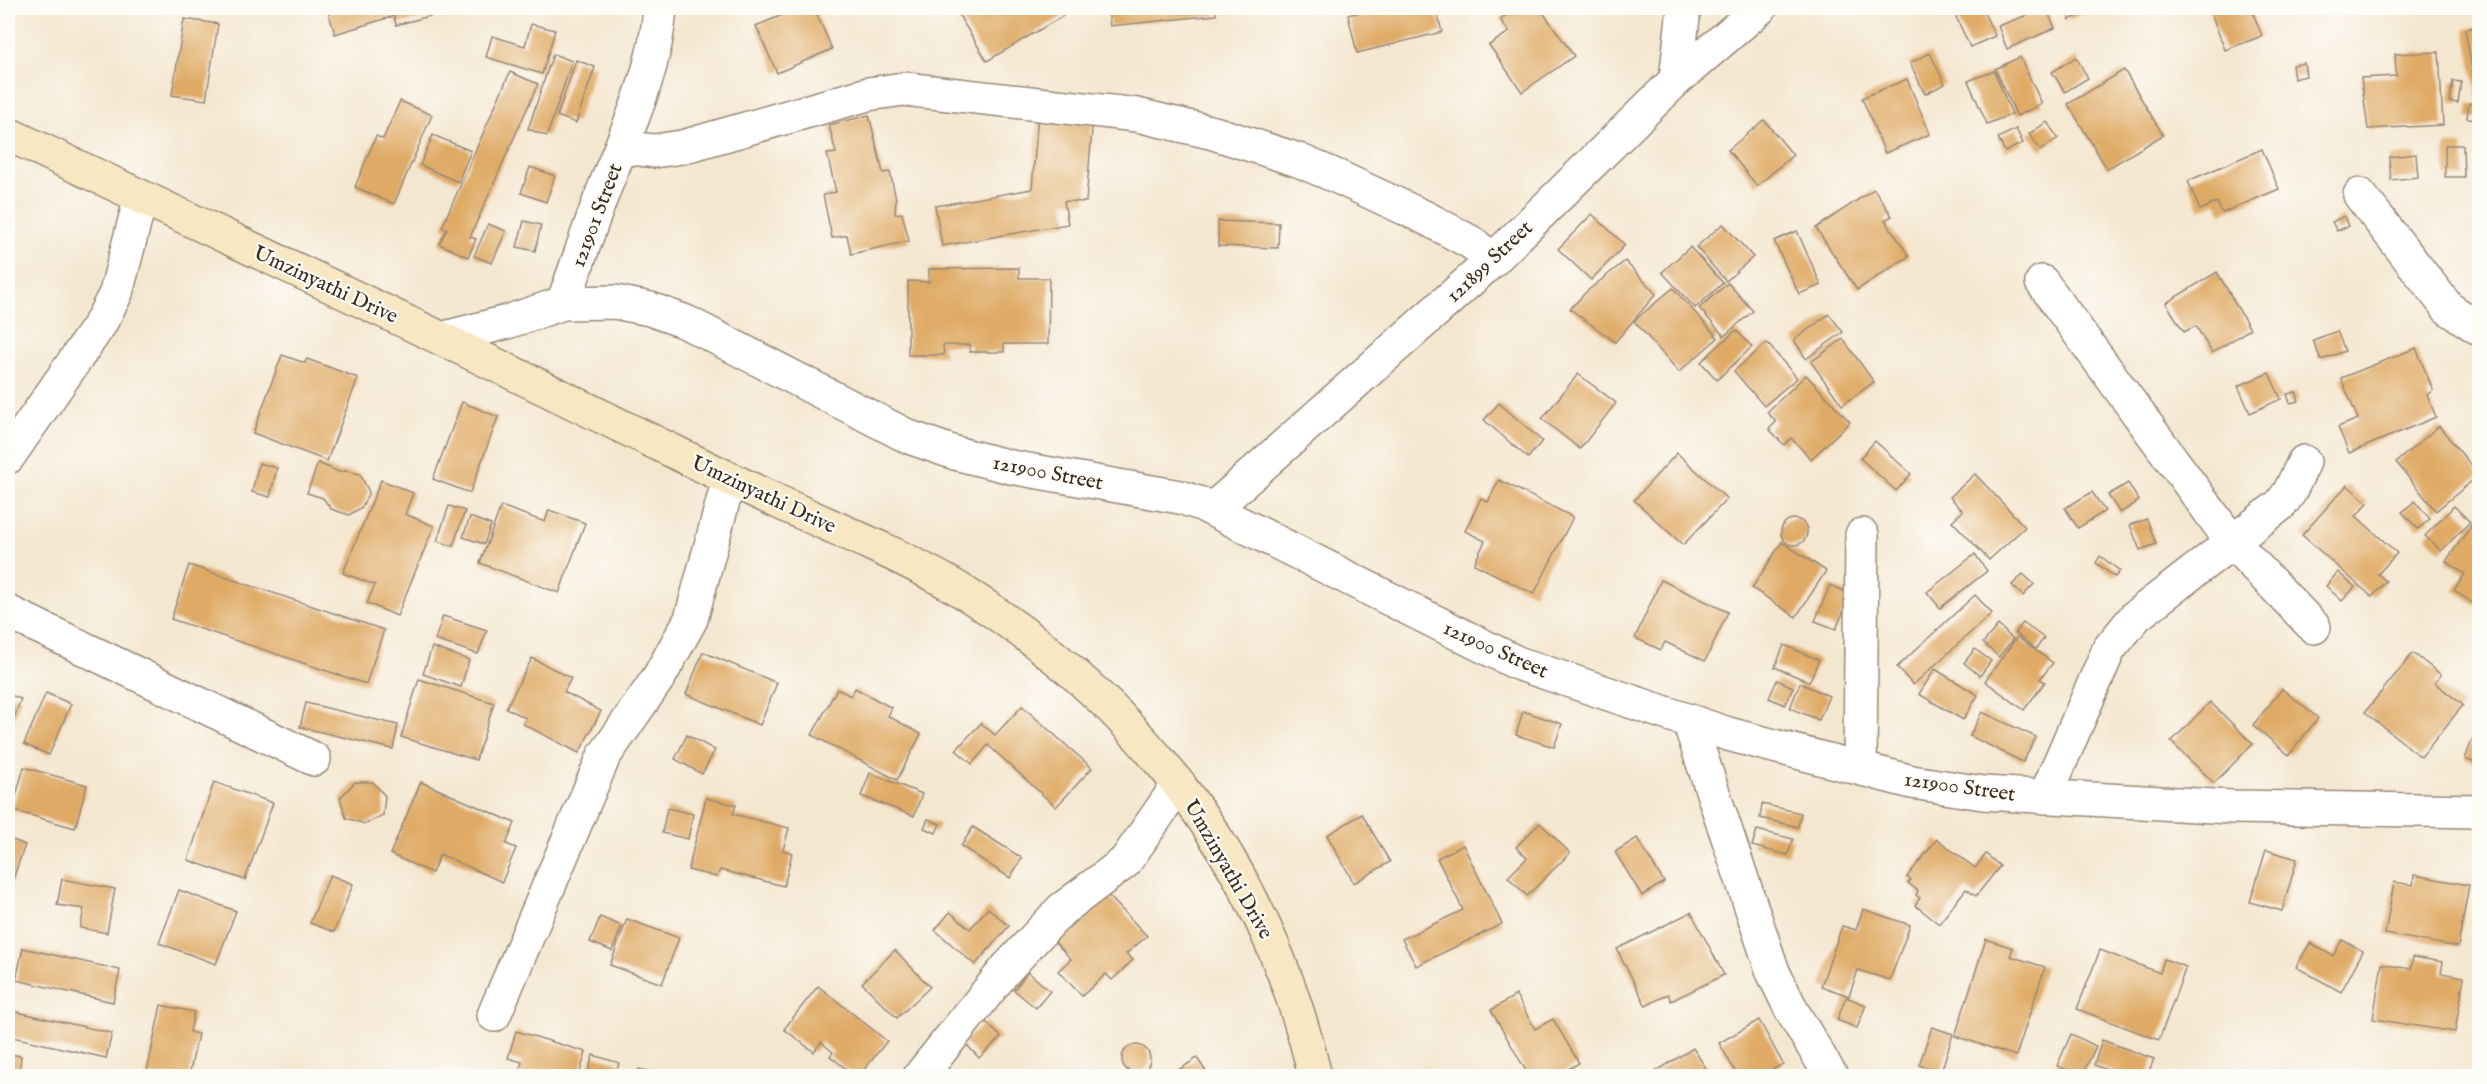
<svg xmlns="http://www.w3.org/2000/svg" width="2487" height="1084" viewBox="0 0 2487 1084" font-family="'IM FELL English',serif">
<rect width="100%" height="100%" fill="#fdfcf7"/>
<filter id="ink" filterUnits="userSpaceOnUse"><feTurbulence type="fractalNoise" baseFrequency=".0167" numOctaves="2"/><feDisplacementMap in="SourceGraphic" scale="12" xChannelSelector="R" yChannelSelector="G"/><feConvolveMatrix kernelMatrix="1 2 1 2 8 2 1 2 1" color-interpolation-filters="sRGB"/></filter>
<filter id="wash" filterUnits="userSpaceOnUse"><feTurbulence type="fractalNoise" baseFrequency=".008" numOctaves="4" result="noise"/><feDisplacementMap in="SourceGraphic" scale="24" xChannelSelector="R" yChannelSelector="G"/><feGaussianBlur stdDeviation="1.35" result="paint"/><feColorMatrix in="noise" values="0 0 0 0 0 0 0 0 0 0 0 0 0 0 0 0 0 1.4 0 .05"/><feComposite in="paint" operator="in"/></filter>
<g filter="url(#wash)">
<rect width="100%" height="100%" fill="#f4e7d0"/>
<g id="blocks">
<g fill="#dfaa65">
<path d="M327,8H451L452,10L396,25L394,16L335,34Z"/>
<path d="M799,8H814L832,49L777,73L756,26Z"/>
<path d="M957,8H1058L1063,16L987,61L955,9Z"/>
<path d="M1108,8H1216V15L1110,26Z"/>
<path d="M1367,8H1436L1442,32L1357,53L1348,15L1368,10Z"/>
<path d="M1517,8H1540L1574,56L1522,92L1489,45L1509,32L1500,19Z"/>
<path d="M1952,8H1982L1995,36L1970,47Z"/>
<path d="M2046,8L2055,28L2007,49L1998,26Z"/>
<path d="M2063,8H2091L2070,20Z"/>
<path d="M2209,8H2251L2262,36L2225,50Z"/>
<path d="M184,19L218,24L206,100L172,95Z"/>
<path d="M531,24L555,30L542,74L486,57L492,36L525,46Z"/>
<path d="M2480,26V99H2477L2465,29Z"/>
<path d="M2439,52L2443,125L2368,129L2361,78L2396,76L2395,54Z"/>
<path d="M1930,53L1945,84L1925,94L1910,63Z"/>
<path d="M553,54L572,61L547,136L528,129Z"/>
<path d="M2020,57L2042,104L2017,116L1995,69Z"/>
<path d="M2076,57L2088,78L2065,92L2052,72Z"/>
<path d="M576,60L595,67L576,123L557,116Z"/>
<path d="M2304,63L2306,76L2294,79L2292,65Z"/>
<path d="M2124,70L2163,135L2107,169L2068,104Z"/>
<path d="M1994,71L2012,114L1987,124L1968,81Z"/>
<path d="M510,72L538,84L470,237L476,239L468,257L439,244L447,229L442,227Z"/>
<path d="M1907,79L1930,134L1885,153L1862,98Z"/>
<path d="M2453,81L2461,82L2458,103L2450,102Z"/>
<path d="M400,101L432,115L394,204L355,187L376,136L383,139Z"/>
<path d="M2469,103L2480,105V119L2467,118Z"/>
<path d="M1038,114L1093,118L1086,202L1064,201L1068,224L942,246L935,206L1032,189Z"/>
<path d="M869,115L883,173L890,172L896,199L895,214L902,213L909,241L851,254L847,235L832,238L823,195L836,192L827,154L836,153L829,125Z"/>
<path d="M1764,120L1793,155L1757,186L1728,150Z"/>
<path d="M2047,122L2058,138L2041,150L2029,134Z"/>
<path d="M2016,129L2023,143L2005,152L1998,138Z"/>
<path d="M433,135L471,151L458,182L420,165Z"/>
<path d="M2445,145H2463L2464,177H2445Z"/>
<path d="M2262,149L2279,189L2222,213L2217,202L2200,210L2188,181Z"/>
<path d="M2416,154L2418,177L2391,180L2389,157Z"/>
<path d="M530,167L555,176L546,202L521,193Z"/>
<path d="M1874,189L1892,216L1885,220L1909,256L1857,290L1816,228Z"/>
<path d="M1592,214L1625,245L1591,280L1558,249Z"/>
<path d="M2344,216L2348,226L2337,231L2332,222Z"/>
<path d="M524,221L541,225L535,251L517,247Z"/>
<path d="M1218,221L1279,223L1278,248L1218,246Z"/>
<path d="M488,224L506,231L492,263L474,256Z"/>
<path d="M1723,224L1753,257L1726,281L1696,247Z"/>
<path d="M1797,231L1821,285L1799,294L1774,241Z"/>
<path d="M1690,247L1723,283L1695,308L1662,272Z"/>
<path d="M1625,261L1656,294L1615,342L1570,309L1586,292Z"/>
<path d="M1019,268V278H1049L1048,344H1004V352H970V345H943L944,355H908V281L929,282V269Z"/>
<path d="M2217,272L2250,329L2212,353L2196,326L2184,332L2166,303Z"/>
<path d="M1728,283L1753,311L1724,336L1699,308Z"/>
<path d="M1673,288L1718,338L1679,372L1634,321Z"/>
<path d="M1829,314L1843,332L1806,359L1794,340Z"/>
<path d="M1736,330L1752,347L1717,380L1701,362Z"/>
<path d="M2337,331L2345,351L2321,360L2313,340Z"/>
<path d="M1843,339L1874,382L1842,405L1811,362Z"/>
<path d="M1767,343L1797,378L1764,406L1734,371Z"/>
<path d="M2416,348L2433,390L2427,395L2436,417L2349,453L2338,427L2358,419L2341,378Z"/>
<path d="M282,355L305,363L307,359L358,378L327,461L253,433Z"/>
<path d="M2269,373L2281,399L2250,413L2238,386Z"/>
<path d="M1578,374L1616,403L1580,449L1542,419Z"/>
<path d="M1806,375L1850,422L1811,459L1791,438L1784,445L1769,429L1776,422L1767,412Z"/>
<path d="M2296,392L2299,401L2290,403L2287,394Z"/>
<path d="M462,402L498,417L470,493L433,479Z"/>
<path d="M1499,403L1542,441L1528,458L1484,420Z"/>
<path d="M2439,426L2479,475L2436,511L2396,462Z"/>
<path d="M1875,441L1911,474L1896,491L1860,458Z"/>
<path d="M1677,453L1727,499L1683,545L1634,500Z"/>
<path d="M259,463L277,468L270,497L252,492Z"/>
<path d="M318,463L339,472L345,471L360,474L369,492L362,507L349,515L331,509L323,498L307,493Z"/>
<path d="M1975,474L2025,527L1989,560L1952,521L1963,511L1950,497Z"/>
<path d="M381,480L413,493L405,514L434,526L397,616L367,603L375,585L343,573Z"/>
<path d="M1499,480L1573,517L1534,594L1474,564L1485,541L1465,531L1481,498L1488,502Z"/>
<path d="M2128,483L2139,501L2120,513L2108,495Z"/>
<path d="M2347,485L2368,503L2356,516L2397,553L2378,574L2386,581L2372,597L2302,535Z"/>
<path d="M2092,492L2105,511L2078,528L2065,508Z"/>
<path d="M2415,501L2430,519L2418,529L2402,512Z"/>
<path d="M449,506L465,511L453,546L437,541Z"/>
<path d="M501,506L545,522L549,510L585,523L559,593L480,563Z"/>
<path d="M2454,506L2470,522L2441,551L2425,536Z"/>
<path d="M2480,513V608L2454,590L2465,574L2446,561Z"/>
<path d="M470,517L491,525L484,544L463,537Z"/>
<circle cx="1794" cy="532" r="13"/>
<path d="M2147,519L2156,544L2140,550L2130,525Z"/>
<path d="M1782,542L1826,571L1796,617L1752,588Z"/>
<path d="M1975,554L1987,571L1940,608L1927,592Z"/>
<path d="M2100,556L2120,571L2115,577L2096,563Z"/>
<path d="M189,565L384,630L366,684L171,619Z"/>
<path d="M2338,572L2355,587L2342,601L2326,586Z"/>
<path d="M2023,574L2034,584L2023,596L2012,585Z"/>
<path d="M1661,580L1728,612L1705,661L1665,642L1661,650L1635,638Z"/>
<path d="M1830,585L1851,594L1836,629L1815,621Z"/>
<path d="M1975,595L1992,613L1913,685L1897,667Z"/>
<path d="M443,616L487,630L478,654L435,640Z"/>
<path d="M2023,623L2044,638L2036,649L2015,633Z"/>
<path d="M1998,625L2013,639L1999,657L1983,643Z"/>
<path d="M2017,637L2053,663L2040,679L2045,682L2024,710L1985,681Z"/>
<path d="M1784,645L1819,660L1809,682L1775,667Z"/>
<path d="M432,647L469,660L461,687L423,674Z"/>
<path d="M1975,649L1991,661L1980,676L1964,663Z"/>
<path d="M703,652L777,683L760,725L686,694Z"/>
<path d="M2413,653L2441,675L2435,683L2463,705L2421,757L2365,712Z"/>
<path d="M532,658L571,678L564,692L601,711L579,753L523,724L526,718L506,708Z"/>
<path d="M1935,669L1978,695L1963,720L1919,694Z"/>
<path d="M419,679L494,703L476,760L401,737Z"/>
<path d="M1777,680L1793,687L1785,705L1769,698Z"/>
<path d="M1800,683L1829,696L1819,720L1790,708Z"/>
<path d="M855,688L892,708L888,716L921,734L897,780L812,735L837,689L851,696Z"/>
<path d="M2282,689L2318,718L2289,755L2253,725Z"/>
<path d="M46,693L71,704L49,755L24,744Z"/>
<path d="M8,694L21,699L8,734Z"/>
<path d="M2210,702L2253,744L2214,783L2171,742Z"/>
<path d="M306,703L398,725L393,749L300,727Z"/>
<path d="M1022,706L1092,768L1056,807L988,745L972,764L956,750L981,723L995,735Z"/>
<path d="M1523,711L1562,724L1554,747L1516,735Z"/>
<path d="M1982,712L2036,737L2023,762L1970,736Z"/>
<path d="M2480,719V765L2465,759Z"/>
<path d="M687,735L715,750L702,774L675,759Z"/>
<path d="M24,767L87,785L75,828L12,810Z"/>
<path d="M870,773L922,794L914,816L861,796Z"/>
<path d="M214,782L273,803L245,880L188,860Z"/>
<path d="M355,782H373L385,796L383,815L365,824L346,818L340,798Z"/>
<path d="M421,782L515,823L506,844L516,848L502,882L440,854L432,873L390,854Z"/>
<path d="M706,798L736,805L733,814L789,828L783,850L792,853L784,886L720,870L717,877L688,870Z"/>
<path d="M1762,804L1801,813L1798,827L1760,818Z"/>
<path d="M667,808L693,814L688,839L662,833Z"/>
<path d="M1362,814L1390,862L1354,883L1327,835Z"/>
<path d="M928,819L940,824L936,833L924,828Z"/>
<path d="M1540,823L1570,853L1527,896L1508,877L1527,858L1516,847Z"/>
<path d="M973,827L1022,858L1010,878L961,846Z"/>
<path d="M1757,830L1793,839L1788,855L1752,846Z"/>
<path d="M8,838L25,845L8,893Z"/>
<path d="M1637,838L1664,882L1642,896L1615,852Z"/>
<path d="M1937,839L1975,868L1986,854L2000,866L1976,896L1966,889L1939,924L1915,905L1920,898L1916,895L1918,891L1908,883L1911,880L1907,877Z"/>
<path d="M1463,845L1502,924L1416,966L1402,939L1463,910L1437,858Z"/>
<path d="M2266,850L2297,859L2282,911L2250,902Z"/>
<path d="M330,875L353,884L334,932L310,923Z"/>
<path d="M2414,875L2469,885L2458,947L2385,934L2394,882L2413,885Z"/>
<path d="M62,879L115,889L107,933L80,928L84,909L57,905Z"/>
<path d="M179,890L236,911L216,964L159,943Z"/>
<path d="M1106,893L1147,936L1126,954L1133,960L1112,980L1106,974L1082,996L1058,971L1071,959L1054,941Z"/>
<path d="M988,908L1009,926L975,965L935,930L950,912L970,929Z"/>
<path d="M1863,909L1910,925L1890,980L1858,970L1849,996L1821,986L1842,926L1856,930Z"/>
<path d="M1691,912L1724,975L1671,1001L1668,994L1646,1006L1617,949Z"/>
<path d="M600,917L622,926L612,951L590,942Z"/>
<path d="M8,919L13,920L9,946H8Z"/>
<path d="M627,919L679,938L662,984L610,965Z"/>
<path d="M1986,939L2013,948L2010,956L2045,967L2016,1056L1955,1036Z"/>
<path d="M2342,940L2363,951L2341,992L2296,967L2310,943L2333,956Z"/>
<path d="M23,948L120,970L113,1002L16,980Z"/>
<path d="M895,950L930,987L897,1018L862,983Z"/>
<path d="M2100,950L2160,973L2164,959L2186,967L2159,1040L2077,1009Z"/>
<path d="M2413,957L2443,962L2441,973L2464,977L2455,1032L2373,1019L2382,964L2411,969Z"/>
<rect x="2477" y="965" width="3" height="45"/>
<path d="M1028,972L1050,991L1036,1008L1014,990Z"/>
<path d="M818,986L887,1041L859,1076H855L830,1056L833,1052L821,1042L814,1052L784,1029Z"/>
<path d="M1516,995L1535,1029L1553,1019L1579,1063L1556,1076H1529L1491,1010Z"/>
<path d="M1846,997L1866,1005L1857,1028L1837,1020Z"/>
<path d="M161,1005L194,1012L190,1032L198,1034L189,1076H146Z"/>
<path d="M8,1010L112,1033L106,1058L8,1036Z"/>
<rect x="2477" y="1012" width="3" height="26"/>
<path d="M1759,1020L1783,1064L1761,1076H1738L1719,1043Z"/>
<path d="M986,1022L1001,1037L979,1058L964,1042Z"/>
<path d="M1932,1027L1953,1034L1941,1072L1919,1065Z"/>
<path d="M516,1031L586,1052L579,1076H518L522,1062L508,1058Z"/>
<path d="M2071,1034L2096,1046L2082,1076L2057,1066Z"/>
<path d="M2102,1040L2154,1059L2147,1076H2123L2094,1065Z"/>
<path d="M2476,1042H2480V1076H2477Z"/>
<circle cx="1136" cy="1059" r="14"/>
<path d="M1693,1048L1711,1076H1649Z"/>
<path d="M8,1054L21,1056L19,1076H8Z"/>
<path d="M593,1055L619,1063L615,1076H587Z"/>
<path d="M1197,1058L1209,1076H1169Z"/>
<path d="M639,1069L665,1075L664,1076H638Z"/>
</g>
</g>
</g>
<g filter="url(#ink)">
<use href="#blocks" fill-opacity="0" stroke="#988877" stroke-width="1.5"/>
<g fill="none" stroke-linecap="round" stroke-linejoin="round">
<g stroke="#988877" stroke-width="36">
<g id="street">
<path d="M1676,80L1684,8"/>
<path d="M622,147L654,151L682,147L868,94L904,89L1137,115L1214,133L1298,160L1338,177L1428,219L1472,243L1493,260"/>
<path d="M2360,195L2448,308L2480,329"/>
<path d="M2042,282L2232,542L2314,627"/>
<path d="M563,303C579,260 593,216 610,174C632,120 656,66 660,8"/>
<path d="M445,338L507,322L563,303L615,302L650,309L686,322L909,437L955,453L1011,467L1180,497L1201,504L1517,663L1728,734L1912,782L1983,793L2231,807L2480,811"/>
<path d="M8,457L100,324L116,293L141,197"/>
<path d="M1213,509L1493,260L1676,80L1760,8"/>
<path d="M8,612L314,759"/>
<path d="M1689,721L1773,972L1792,1011L1831,1076"/>
<path d="M1860,768L1862,535"/>
<path d="M2045,797L2109,649L2136,616L2280,505L2289,493L2304,462"/>
<path d="M494,1015L604,756L659,677L691,619L729,479"/>
<path d="M920,1076L1006,969L1061,910L1125,862L1179,784"/>
</g>
</g>
<g stroke="#988877" stroke-width="36">
<path id="secondary" d="M8,134C213,231 420,326 623,427C681,455 739,484 798,511C851,535 906,558 957,588C1141,701 1266,865 1315,1076"/>
</g>
<use href="#street" stroke="#fff" stroke-width="33"/>
<use href="#secondary" stroke="#f7e8c3" stroke-width="33"/>
</g>
</g>
<g text-anchor="middle" stroke-width="4.5" stroke-linejoin="round" paint-order="stroke">
<g font-size="21" fill="#3b2a1e" stroke="#fdfcf7">
<text transform="translate(596 215) rotate(-69)" y="7">121901 Street</text>
<text transform="translate(1489 261) rotate(-43)" y="7">121899 Street</text>
<text transform="translate(326 284) rotate(25)" y="7">Umzinyathi Drive</text>
<text transform="translate(1048 472) rotate(11)" y="7">121900 Street</text>
<text transform="translate(764 494) rotate(25)" y="7">Umzinyathi Drive</text>
<text transform="translate(1496 649) rotate(24)" y="7">121900 Street</text>
<text transform="translate(1960 786) rotate(8)" y="7">121900 Street</text>
<text transform="translate(1229 869) rotate(60)" y="7">Umzinyathi Drive</text>
</g>
</g>
<rect width="2487" height="1084" fill="none" stroke="#fdfcf7" stroke-width="30"/>
</svg>
